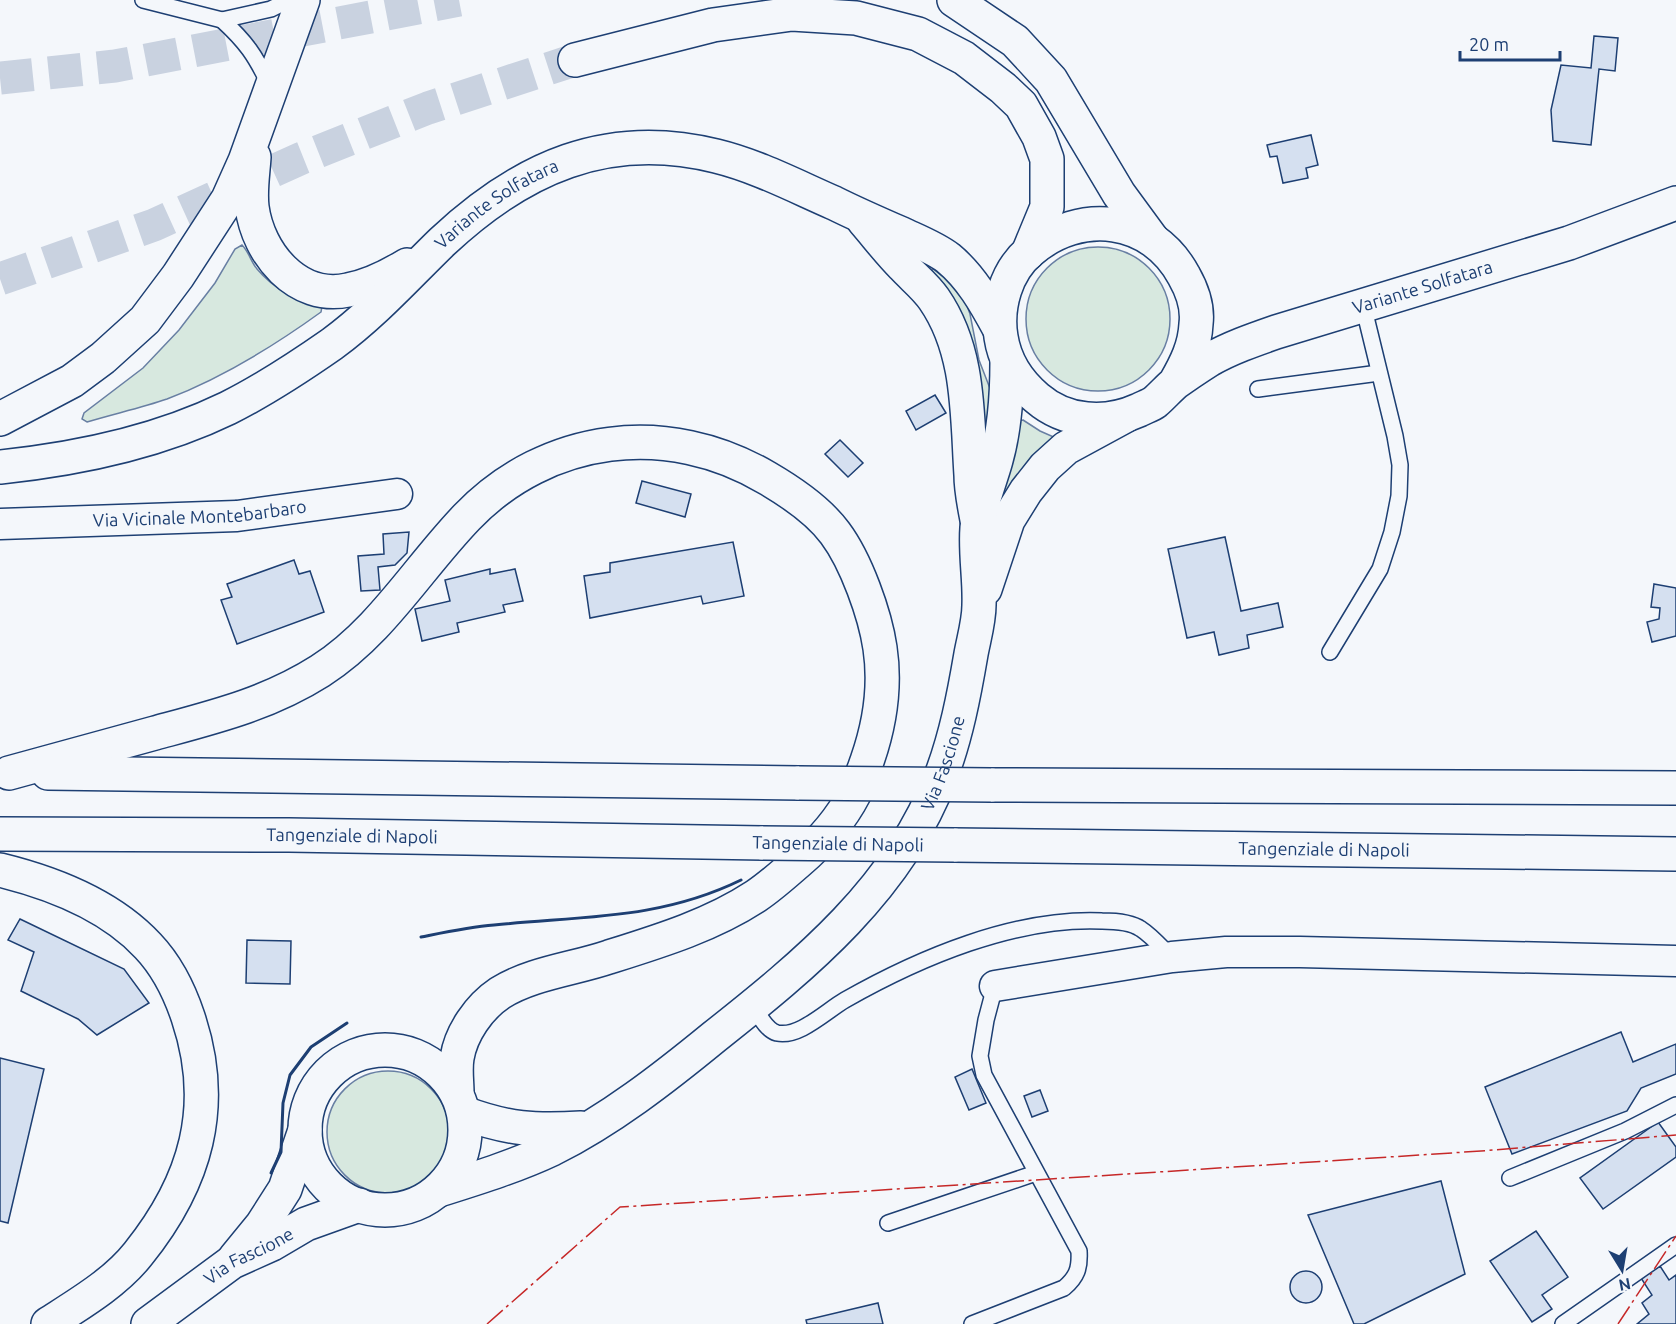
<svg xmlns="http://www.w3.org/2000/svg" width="1676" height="1324" viewBox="0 0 1676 1324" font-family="Ubuntu,sans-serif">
<rect width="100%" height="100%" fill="#f4f7fb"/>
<g fill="#d7e8df" stroke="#687fa3" stroke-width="1.5">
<path d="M242,245C249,252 251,262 257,269C274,289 297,301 322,306L321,312C274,346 222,378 167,399C141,408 113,414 87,422L82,419L84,413L143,368L179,330L215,283L235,249Z"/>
<circle cx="1098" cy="319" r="72"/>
<path d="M933,269L953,284L965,300L970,314L979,360L991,391L984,456L930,272Z"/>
<path d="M1023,420L1040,431L1056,438L998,504L1018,421Z"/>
<circle cx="388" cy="1132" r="61"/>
</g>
<g fill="#d5e0f0" stroke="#1d3f73" stroke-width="1.5">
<path d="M1594,36L1618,38L1615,71L1599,69L1591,145L1553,141L1551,110L1561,65L1591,68Z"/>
<path d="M1311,135L1318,165L1306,168L1308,178L1283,183L1277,156L1270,157L1267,145Z"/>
<path d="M935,395L946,413L916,430L906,411Z"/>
<path d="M840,440L863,463L848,477L825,454Z"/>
<path d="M642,481L691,494L685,517L636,503Z"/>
<path d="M409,532L407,553L395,565L378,567L380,590L361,591L358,556L384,554L383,534Z"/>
<path d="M1225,537L1241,611L1278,603L1283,627L1247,635L1249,648L1219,655L1214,632L1187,638L1168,549Z"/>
<path d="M733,542L744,596L703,604L701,596L590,618L584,576L610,572V563Z"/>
<path d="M294,560L299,574L310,571L324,612L237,644L221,600L232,597L227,584Z"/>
<path d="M490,569V574L515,569L523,601L503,605L505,612L457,623L459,632L422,641L415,609L450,601L445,580Z"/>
<path d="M1654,584L1676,588V636L1652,642L1647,622L1659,619L1660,608L1651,607Z"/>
<path d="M20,919L124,969L149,1003L97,1035L78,1019L21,991L34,952L8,940Z"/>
<path d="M247,940L291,941L290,984L246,983Z"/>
<path d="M1621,1032L1633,1062L1676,1044V1074L1641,1088L1627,1111L1512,1154L1485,1087Z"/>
<path d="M0,1058L44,1069L8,1223L0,1221Z"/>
<path d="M972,1069L986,1103L969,1110L955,1077Z"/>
<path d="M1040,1090L1048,1111L1032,1117L1024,1096Z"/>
<path d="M1658,1122L1676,1147V1157L1603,1209L1580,1178Z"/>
<path d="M1441,1181L1465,1274L1364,1324H1354L1308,1215Z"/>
<path d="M1536,1231L1568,1277L1542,1295L1552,1309L1532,1322L1490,1261Z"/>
<path d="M1660,1266L1669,1280L1676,1275V1324H1637L1649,1314L1642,1303L1652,1295L1641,1278Z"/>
<circle cx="1306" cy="1287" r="16"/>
<path d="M878,1303L883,1324H807L806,1320Z"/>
</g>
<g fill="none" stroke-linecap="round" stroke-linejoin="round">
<g stroke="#c9d2e0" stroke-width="33" stroke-dasharray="33 16" stroke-linecap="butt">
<path d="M0,78L115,66L459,0"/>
<path d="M0,279L154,225L302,158L428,108L575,60"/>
</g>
<g stroke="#1d3f73" stroke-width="18">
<g id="service">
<path d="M143,0L222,20L271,9L289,0"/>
<path d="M222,20C246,42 255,55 269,84"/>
<path d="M1258,389L1379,373"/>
<path d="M1330,652L1380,569L1392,532L1399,496L1400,465L1395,436L1363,305"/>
<path d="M753,1006C759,1015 766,1030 777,1033C799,1038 826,1011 845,1000C919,958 1015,917 1102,921C1114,921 1131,922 1141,929C1152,936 1162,948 1171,957"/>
<path d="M1510,1178L1625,1131L1676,1105"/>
<path d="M888,1223L1036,1173"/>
<path d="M972,1324L1064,1288C1077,1277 1080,1268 1079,1251L984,1075L980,1056L986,1020L995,986"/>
<path d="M1563,1324L1676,1245"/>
</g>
</g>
<g stroke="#1d3f73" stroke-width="33">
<g id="minor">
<path id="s1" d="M0,524L237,516L397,494"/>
<path d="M995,986L1172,957L1226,952H1300L1676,961"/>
</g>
</g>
<g stroke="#1d3f73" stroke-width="36">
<g id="tertiary">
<path d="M954,0L1015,41L1051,80L1119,194L1152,239"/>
<path d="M575,60L713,25L792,14L856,18L918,34L964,58L1003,88L1021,105L1039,137L1047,159V207L1028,253"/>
</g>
</g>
<g stroke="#1d3f73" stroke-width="36">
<g id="secondary">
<path d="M985,589L1008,520L1026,491L1045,467L1066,448L1125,416"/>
<circle cx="385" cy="1130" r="80"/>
<path d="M464,1113C507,1129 535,1131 581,1128"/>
<path id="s2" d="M439,1190C477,1178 516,1166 552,1149C610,1120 664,1078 714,1037C805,965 899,888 941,776C956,737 964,695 971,654C974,638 979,621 979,605C980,579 975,554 977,528C980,505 990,482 996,460C1005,428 1007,395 1007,362"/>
<path d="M235,1258L262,1225L285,1189L305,1130"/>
<path id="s3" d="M148,1324L232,1262L272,1244L306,1224L359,1205"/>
</g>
</g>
<g stroke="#1d3f73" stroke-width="36">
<g id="primary">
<path d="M254,157C253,173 250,190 252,207C258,253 297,301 348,290C369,286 389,276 407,265"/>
<path d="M864,221C877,236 889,252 903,266C913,277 925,286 934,299C970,351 967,415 971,475C971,492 975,508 978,525"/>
<path id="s4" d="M1175,383C1186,364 1195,346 1196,324C1198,308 1192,290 1184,276C1152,216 1080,208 1030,251C1006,271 996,307 1001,337C1005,363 1018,382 1037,398C1066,423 1106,425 1139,410C1145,407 1151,405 1155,402C1162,396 1168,389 1175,383C1186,375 1198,367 1209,360C1230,348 1253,340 1276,332L1569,243L1676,203"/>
<path d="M0,419L72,381L103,358L145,320L178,276L228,199L245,161L303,0"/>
<path id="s5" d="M0,467C78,459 158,442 228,408C264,390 299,367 332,344C373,314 406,277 442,242C521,168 607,129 716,156C757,166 795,186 834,203C856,214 879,224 902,234C917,241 935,248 948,258C971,277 985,302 999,328"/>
</g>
</g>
<g stroke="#1d3f73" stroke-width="36">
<g id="motorway">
<path d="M9,773C58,760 106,746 155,733C214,717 268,704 320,671C381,632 417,569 467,517C547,434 668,419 767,478C791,492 818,510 835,533C856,561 875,614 880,648C886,688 880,724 867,761C863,772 859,784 854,794C840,821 820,843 798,862C784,874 771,886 756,896C712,925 660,941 609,957C574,969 532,973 500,993C479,1007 461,1033 457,1058C455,1069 457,1082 457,1093"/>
<path d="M48,773L799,783"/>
<path d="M991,785L1676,788"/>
<path id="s6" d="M0,834L289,835L763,843"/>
<path id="s7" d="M954,845L1676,854"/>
<path d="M0,870C53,883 110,905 148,946C167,966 179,990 188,1017C218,1106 196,1182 138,1254C115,1283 79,1304 48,1324"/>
</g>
</g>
<use href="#service" stroke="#f4f7fb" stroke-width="15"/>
<use href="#minor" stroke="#f4f7fb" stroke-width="30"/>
<use href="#tertiary" stroke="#f4f7fb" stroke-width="33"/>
<use href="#secondary" stroke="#f4f7fb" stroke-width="33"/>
<use href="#primary" stroke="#f4f7fb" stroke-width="33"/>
<use href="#motorway" stroke="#f4f7fb" stroke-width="33"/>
<g stroke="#1d3f73" stroke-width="36" stroke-linecap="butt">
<g id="motorway-bridge">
<path d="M799,783L991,785"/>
<path d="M763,843L954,845"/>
</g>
</g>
<use href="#motorway-bridge" stroke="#f4f7fb" stroke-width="33"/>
<g stroke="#1d3f73" stroke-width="3">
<path d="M421,937C446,932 469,927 494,925C582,916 659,920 741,880"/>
<path d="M271,1173L281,1152L283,1103L290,1075L311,1047L347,1023"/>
</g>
<g stroke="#c62828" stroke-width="1.5" stroke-dasharray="21 4.5 3 4.5" stroke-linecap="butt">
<path d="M487,1324L620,1207L1481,1151L1676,1135"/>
<path d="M1618,1324L1676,1236"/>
</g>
</g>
<g text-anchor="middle" stroke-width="4.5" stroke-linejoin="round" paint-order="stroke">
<g font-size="18" fill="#1d3f73" stroke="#f4f7fb">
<text dy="6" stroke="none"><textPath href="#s5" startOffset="576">Variante Solfatara</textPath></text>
<text dy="6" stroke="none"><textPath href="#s4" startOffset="882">Variante Solfatara</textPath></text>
<text dy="6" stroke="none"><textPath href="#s1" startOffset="200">Via Vicinale Montebarbaro</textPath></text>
<text dy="6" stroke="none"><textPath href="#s2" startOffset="681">Via Fascione</textPath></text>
<text dy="6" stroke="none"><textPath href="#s6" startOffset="352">Tangenziale di Napoli</textPath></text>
<text transform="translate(838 844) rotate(1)" y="6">Tangenziale di Napoli</text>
<text dy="6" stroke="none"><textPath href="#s7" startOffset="370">Tangenziale di Napoli</textPath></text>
<text dy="6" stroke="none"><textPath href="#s3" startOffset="122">Via Fascione</textPath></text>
</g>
</g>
<g transform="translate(1622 1270) rotate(169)" stroke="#f4f7fb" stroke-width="4.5" paint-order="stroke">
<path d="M0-4.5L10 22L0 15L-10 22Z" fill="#1d3f73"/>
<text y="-9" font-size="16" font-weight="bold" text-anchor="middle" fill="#1d3f73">N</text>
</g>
<path d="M1460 51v9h100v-9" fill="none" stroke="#1d3f73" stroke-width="3"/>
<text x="1469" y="51" font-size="18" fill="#1d3f73" stroke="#f4f7fb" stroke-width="4.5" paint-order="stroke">20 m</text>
</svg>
